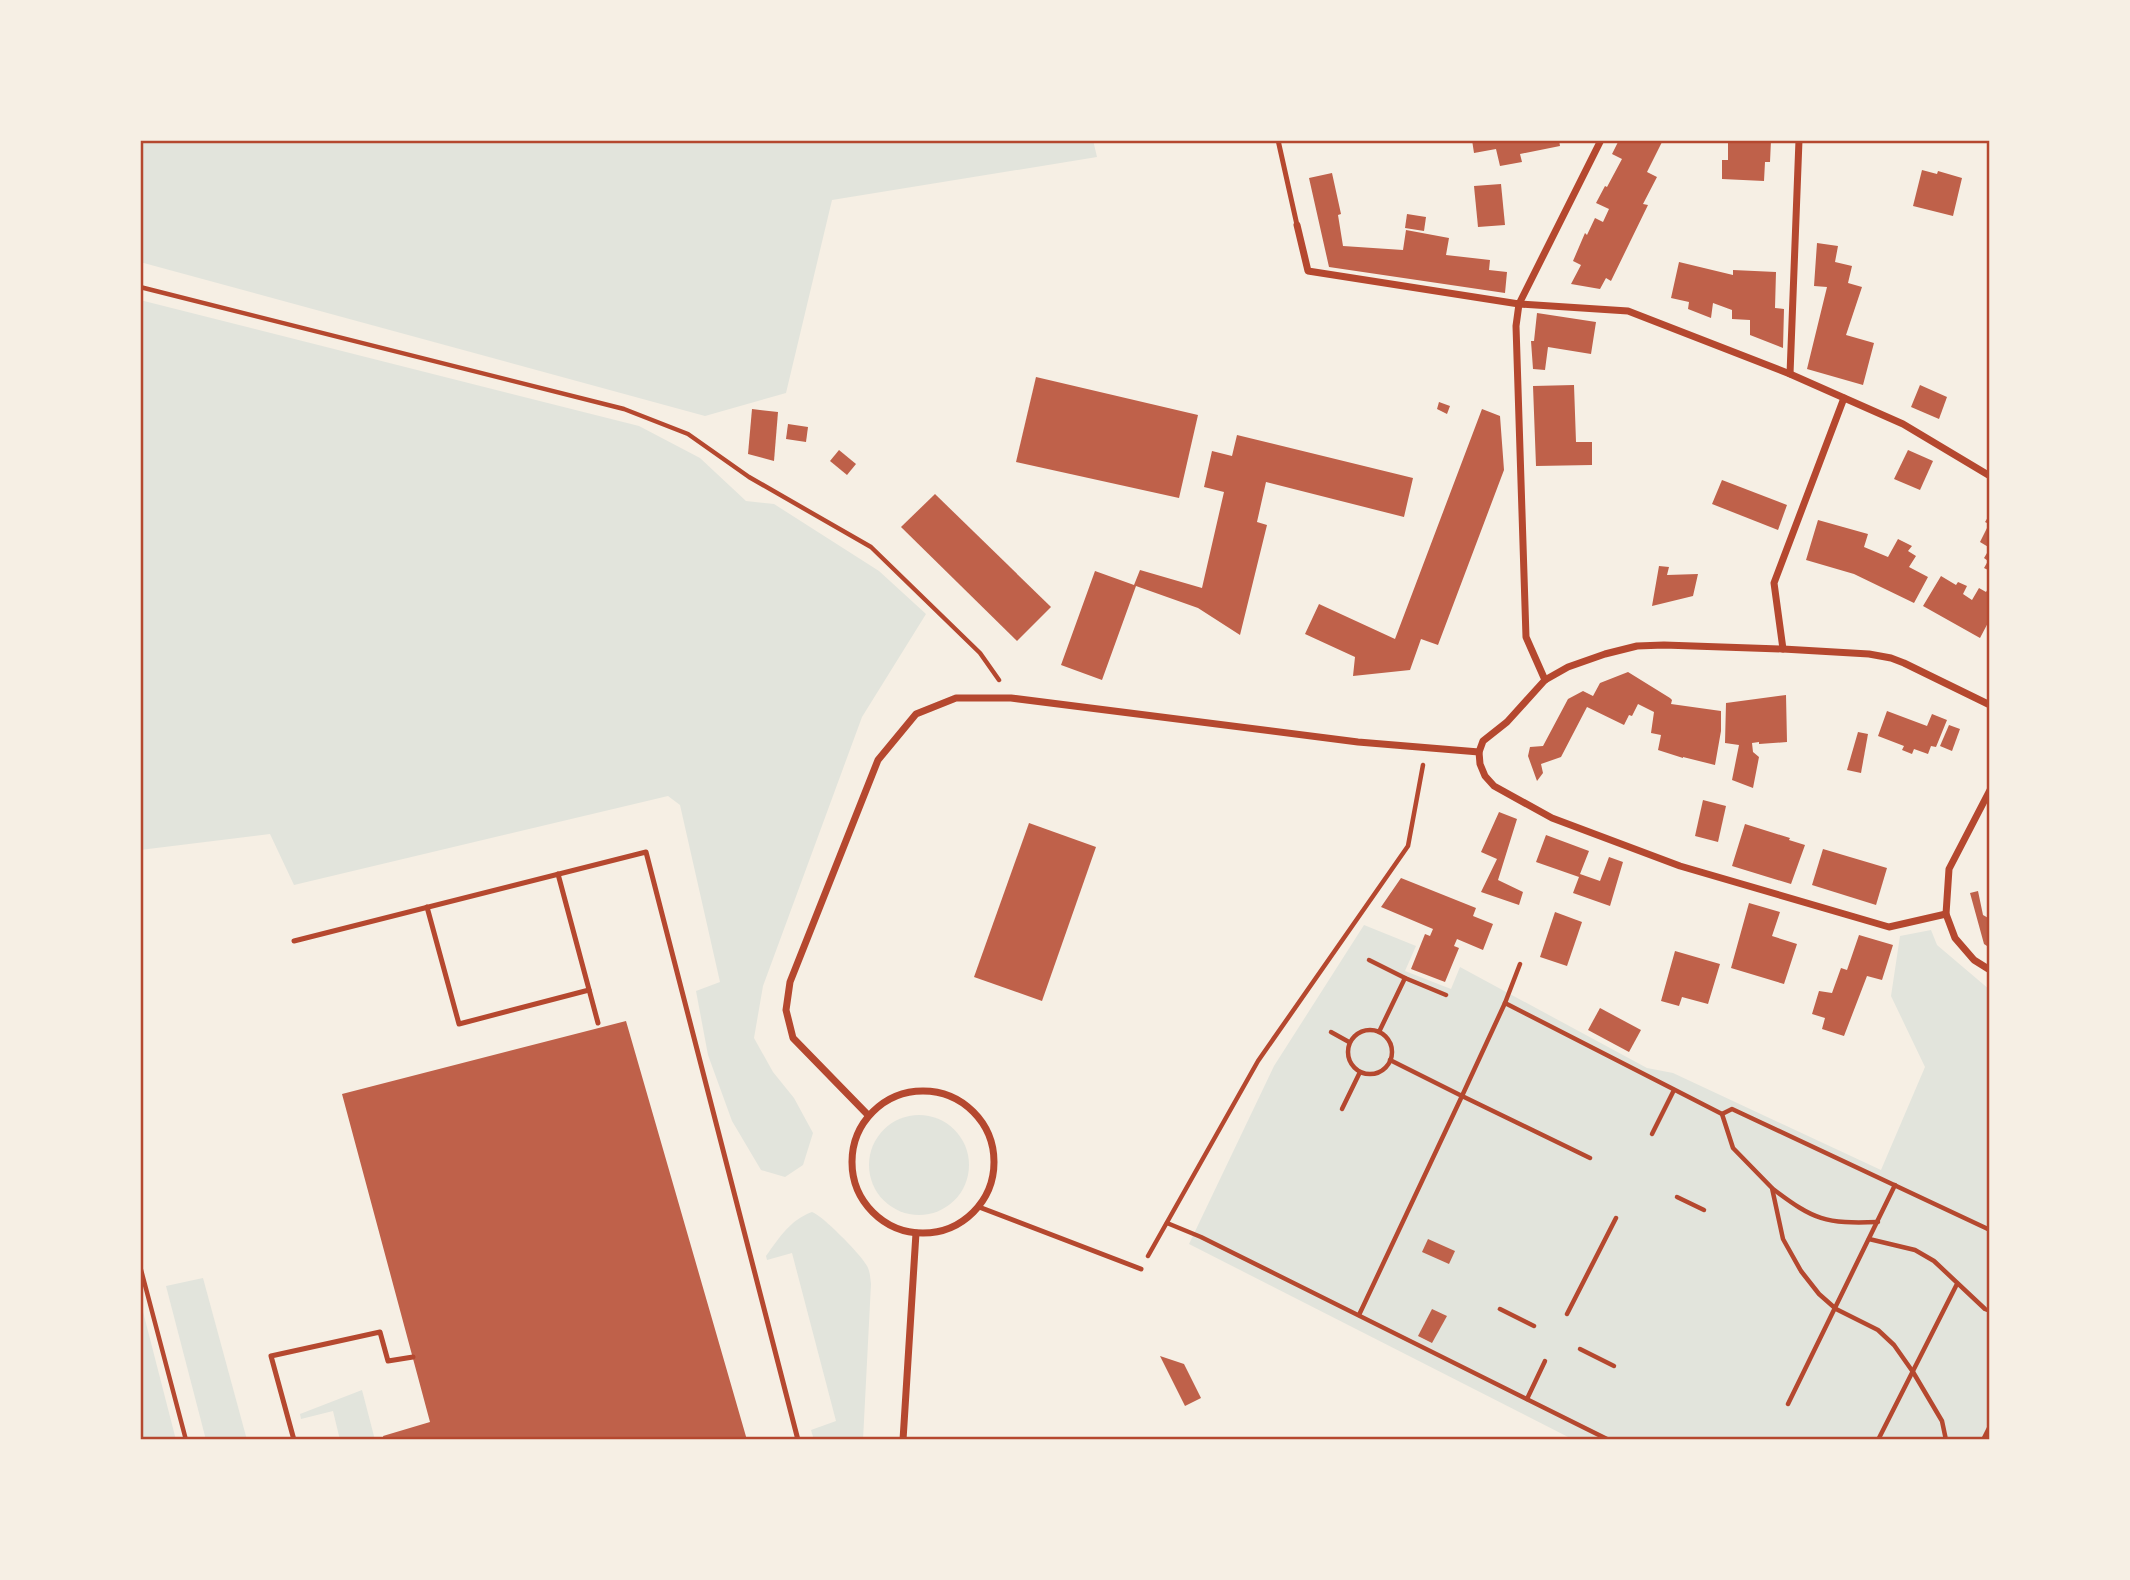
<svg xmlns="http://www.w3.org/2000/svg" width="2130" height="1580" viewBox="0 0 2130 1580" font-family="'Zilla Slab',serif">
<rect width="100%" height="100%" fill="#f6efe4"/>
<g fill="#e2e4dc">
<path d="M140,140H1093L1097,157L832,200L786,393L705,416L140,262Z"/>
<path d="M140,300L639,426L700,458L746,501L774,504L879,571L926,614L862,717L763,986L754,1038L773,1072L794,1098L813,1133L803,1165L785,1177L761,1170L732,1121L708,1055L696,991L720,982L680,805L668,796L294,885L270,834L140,850Z"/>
<path d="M1364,925L1416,946L1405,971L1451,989L1460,967L1647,1068L1673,1073L1881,1170L1925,1067L1891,996L1900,936L1931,930L1937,945L1990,990V1440H1574L1189,1244L1274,1066Z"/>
<circle cx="919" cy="1165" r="50"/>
<path d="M812,1212C822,1215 859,1253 865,1263C870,1269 870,1276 871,1284L863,1440H814L811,1430L836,1421L792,1253L767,1260L766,1256C779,1238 790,1220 812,1212Z"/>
<path d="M203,1278L247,1440H206L166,1286Z"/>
<path d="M140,1300L176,1440H140Z"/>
<path d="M362,1390L375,1440H340L333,1411L301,1419L300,1414Z"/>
</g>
<g fill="#bf614a">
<path d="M1472,140H1559L1560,146L1520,154L1522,162L1500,166L1496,149L1474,153Z"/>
<path d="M1619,140H1663L1647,172L1657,177L1643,204L1648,205L1611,281L1606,278L1600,289L1571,284L1581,265L1573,261L1585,233L1587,235L1595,218L1603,222L1609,209L1596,203L1605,186L1607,187L1622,159L1612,154Z"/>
<path d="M1728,140H1771L1770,162H1765L1764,181L1722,179V160H1728Z"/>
<path d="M1922,170L1937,174L1938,171L1962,178L1953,216L1913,206Z"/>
<path d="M1332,173L1341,214L1338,215L1343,246L1403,250L1406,230L1449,238L1446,255L1490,260L1489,270L1507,272L1505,293L1329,267L1309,178Z"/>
<path d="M1501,184L1505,225L1478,227L1474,186Z"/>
<path d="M1407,214L1426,217L1424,231L1405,228Z"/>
<path d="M1817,243L1838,246L1835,262L1852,266L1848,283L1862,287L1846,335L1874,343L1863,385L1807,369L1827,287L1814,286Z"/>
<path d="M1679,262L1733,275V270L1776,272L1775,308L1784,309L1783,348L1750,335V320L1732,319V310L1713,303L1711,318L1688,309L1689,302L1671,298Z"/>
<path d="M1537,313L1596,322L1591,354L1548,347L1545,370L1533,369L1531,341H1534Z"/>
<path d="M1036,377L1198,415L1179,498L1016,462Z"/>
<path d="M1574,385L1576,442H1592V465L1536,466L1533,386Z"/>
<path d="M1920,385L1947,397L1939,419L1911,407Z"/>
<path d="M1439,402L1450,406L1447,414L1437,409Z"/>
<path d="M752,409L778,412L774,461L748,454Z"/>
<path d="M1482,409L1500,416L1504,470L1438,645L1421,639L1410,670L1353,676L1355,657L1305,634L1319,604L1395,639Z"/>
<path d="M788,424L808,427L806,442L786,439Z"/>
<path d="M1237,435L1413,478L1404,517L1266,482L1257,522L1267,525L1240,635L1198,608L1136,586L1102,680L1061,665L1095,571L1134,585L1140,570L1202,588L1224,492L1204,487L1212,451L1232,456Z"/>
<path d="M839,450L856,464L847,475L830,461Z"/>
<path d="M1908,450L1933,461L1920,490L1894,479Z"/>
<path d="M1722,480L1787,505L1778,530L1712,504Z"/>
<path d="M935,494L1051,607L1017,641L901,527Z"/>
<path d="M1990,514V571L1984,568L1988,561L1984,558L1990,548L1980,542L1989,524L1985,522Z"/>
<path d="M1818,520L1868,534L1864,547L1888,557L1898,539L1912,546L1908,551L1916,556L1909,567L1928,577L1914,603L1854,574L1806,560Z"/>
<path d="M1659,566L1669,567L1667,575L1698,574L1693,596L1652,606Z"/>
<path d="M1941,576L1956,585L1958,582L1967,586L1963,594L1972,600L1979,588L1986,592L1990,586V619L1980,638L1923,606Z"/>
<path d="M1628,672L1670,698L1672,700L1671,704L1721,711V731L1715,765L1683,757V758L1658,750L1661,735L1651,733L1654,712L1638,704L1632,716L1629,715L1624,725L1587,707L1561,757L1541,764L1543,773L1537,781L1528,756L1530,747L1543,746L1568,699L1583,691L1593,696L1600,683Z"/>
<path d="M1786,695L1787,742L1759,744V742L1752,743L1753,752L1759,757L1753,788L1732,780L1739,745L1725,743L1726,703Z"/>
<path d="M1887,711L1927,726L1932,714L1947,720L1936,747L1931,746L1928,754L1914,749L1912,754L1902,750L1904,746L1878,736Z"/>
<path d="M1949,725L1960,729L1952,751L1940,746Z"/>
<path d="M1858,732L1868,734L1861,773L1847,770Z"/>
<path d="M1703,800L1726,806L1718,842L1695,836Z"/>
<path d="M1499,812L1517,819L1498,880L1523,892L1519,905L1481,892L1497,859L1481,852Z"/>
<path d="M1029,823L1096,847L1042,1001L974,977Z"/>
<path d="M1745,824L1790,838L1789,840L1805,845L1791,884L1732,866Z"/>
<path d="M1546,835L1589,851L1580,874L1600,881L1609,857L1623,862L1610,906L1573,893L1579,877L1536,862Z"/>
<path d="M1823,849L1887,868L1876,905L1812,885Z"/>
<path d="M1401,878L1476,908L1473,916L1493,924L1483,950L1457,939L1454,946L1459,948L1445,982L1411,969L1425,934L1430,936L1433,929L1381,907Z"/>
<path d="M1978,891L1983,915L1990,919V948L1984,944L1970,893Z"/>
<path d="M1749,903L1780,912L1772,936L1797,944L1784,984L1731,968Z"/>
<path d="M1555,912L1582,922L1567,966L1540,957Z"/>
<path d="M1859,935L1893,945L1882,980L1867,976L1844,1036L1822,1029L1825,1018L1812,1014L1819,991L1832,993L1841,968L1847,970Z"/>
<path d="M1675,951L1720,964L1708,1004L1682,997L1679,1006L1661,1001Z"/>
<path d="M1600,1008L1641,1030L1629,1052L1588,1030Z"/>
<path d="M626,1021L747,1440H384L383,1436L430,1422L342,1094Z"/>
<path d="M1428,1239L1455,1251L1449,1264L1422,1252Z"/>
<path d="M1432,1309L1447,1316L1432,1343L1418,1336Z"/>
<path d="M1160,1356L1184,1364L1201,1398L1185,1406Z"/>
</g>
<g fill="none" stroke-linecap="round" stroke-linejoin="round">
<g stroke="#b5482f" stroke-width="4.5">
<path d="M140,287L624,409L688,434L749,477L871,547L980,653L999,680"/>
<path d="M1369,960L1405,978"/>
<path d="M1520,964L1505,1003L1462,1096L1590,1158"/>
<path d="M1505,1003L1722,1114L1733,1148L1772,1188L1783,1239L1801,1271L1819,1294L1836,1309L1878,1330L1894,1345L1913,1372L1942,1421L1946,1440"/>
<circle cx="1370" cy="1052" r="22"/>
<path d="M1331,1032L1349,1042"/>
<path d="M1379,1032L1405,978L1446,995"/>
<path d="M1342,1109L1360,1072"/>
<path d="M1722,1114L1732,1109L1990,1230"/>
<path d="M1652,1134L1674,1090"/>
<path d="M1773,1189C1814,1220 1825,1224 1878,1222"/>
<path d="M1677,1197L1704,1210"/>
<path d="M1167,1223L1201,1237L1609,1440"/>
<path d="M1869,1239L1915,1250L1934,1261L1985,1309L1990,1311"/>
<path d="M1148,1256L1258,1061L1408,846L1423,765"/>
<path d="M140,1266L186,1440"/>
<path d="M1500,1309L1534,1326"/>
<path d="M1567,1314L1616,1218"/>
<path d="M1359,1315L1462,1096L1390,1060"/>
<path d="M1580,1349L1614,1366"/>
<path d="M1527,1399L1545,1361"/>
<path d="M1788,1404L1895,1185"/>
<path d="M1878,1440L1957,1284"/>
<path d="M1983,1440L1990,1426"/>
</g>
<g stroke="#b5482f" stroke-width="5">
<path d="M1278,140L1297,225"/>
<path d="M558,874L598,1023"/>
<path d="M427,907L459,1024L589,990"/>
<path d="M294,941L646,852L798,1440"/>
<path d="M979,1207L1141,1269"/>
<path d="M294,1440L271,1356L380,1332L388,1361L413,1357"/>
</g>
<g stroke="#b5482f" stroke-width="7">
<path d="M1297,225L1308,271L1519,304L1628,311L1790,374L1903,424L1990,476"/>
<path d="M1790,374L1799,140"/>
<path d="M1783,649L1774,583L1844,398"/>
<path d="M1545,680L1526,637L1516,326L1519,304L1601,140"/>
<path d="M1990,790L1949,869L1946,914L1955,938L1974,960L1990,970"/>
<path d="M1946,914L1889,927L1680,866L1552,818L1494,786L1485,776L1480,764L1479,752L1483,741L1507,722L1545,680L1568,667L1605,654L1637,646L1664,645L1783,649L1869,654L1891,658L1904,663L1990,705"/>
<circle cx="923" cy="1162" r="71"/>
<path d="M868,1115L793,1038L786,1010L790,982L878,760L916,714L956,698H1011L1358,742L1479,752"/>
<path d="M903,1440L916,1233"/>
</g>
</g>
<rect width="2130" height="1580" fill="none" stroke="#f6efe4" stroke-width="284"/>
<rect x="142" y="142" width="1846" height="1296" fill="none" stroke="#b5482f" stroke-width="2.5"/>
</svg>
